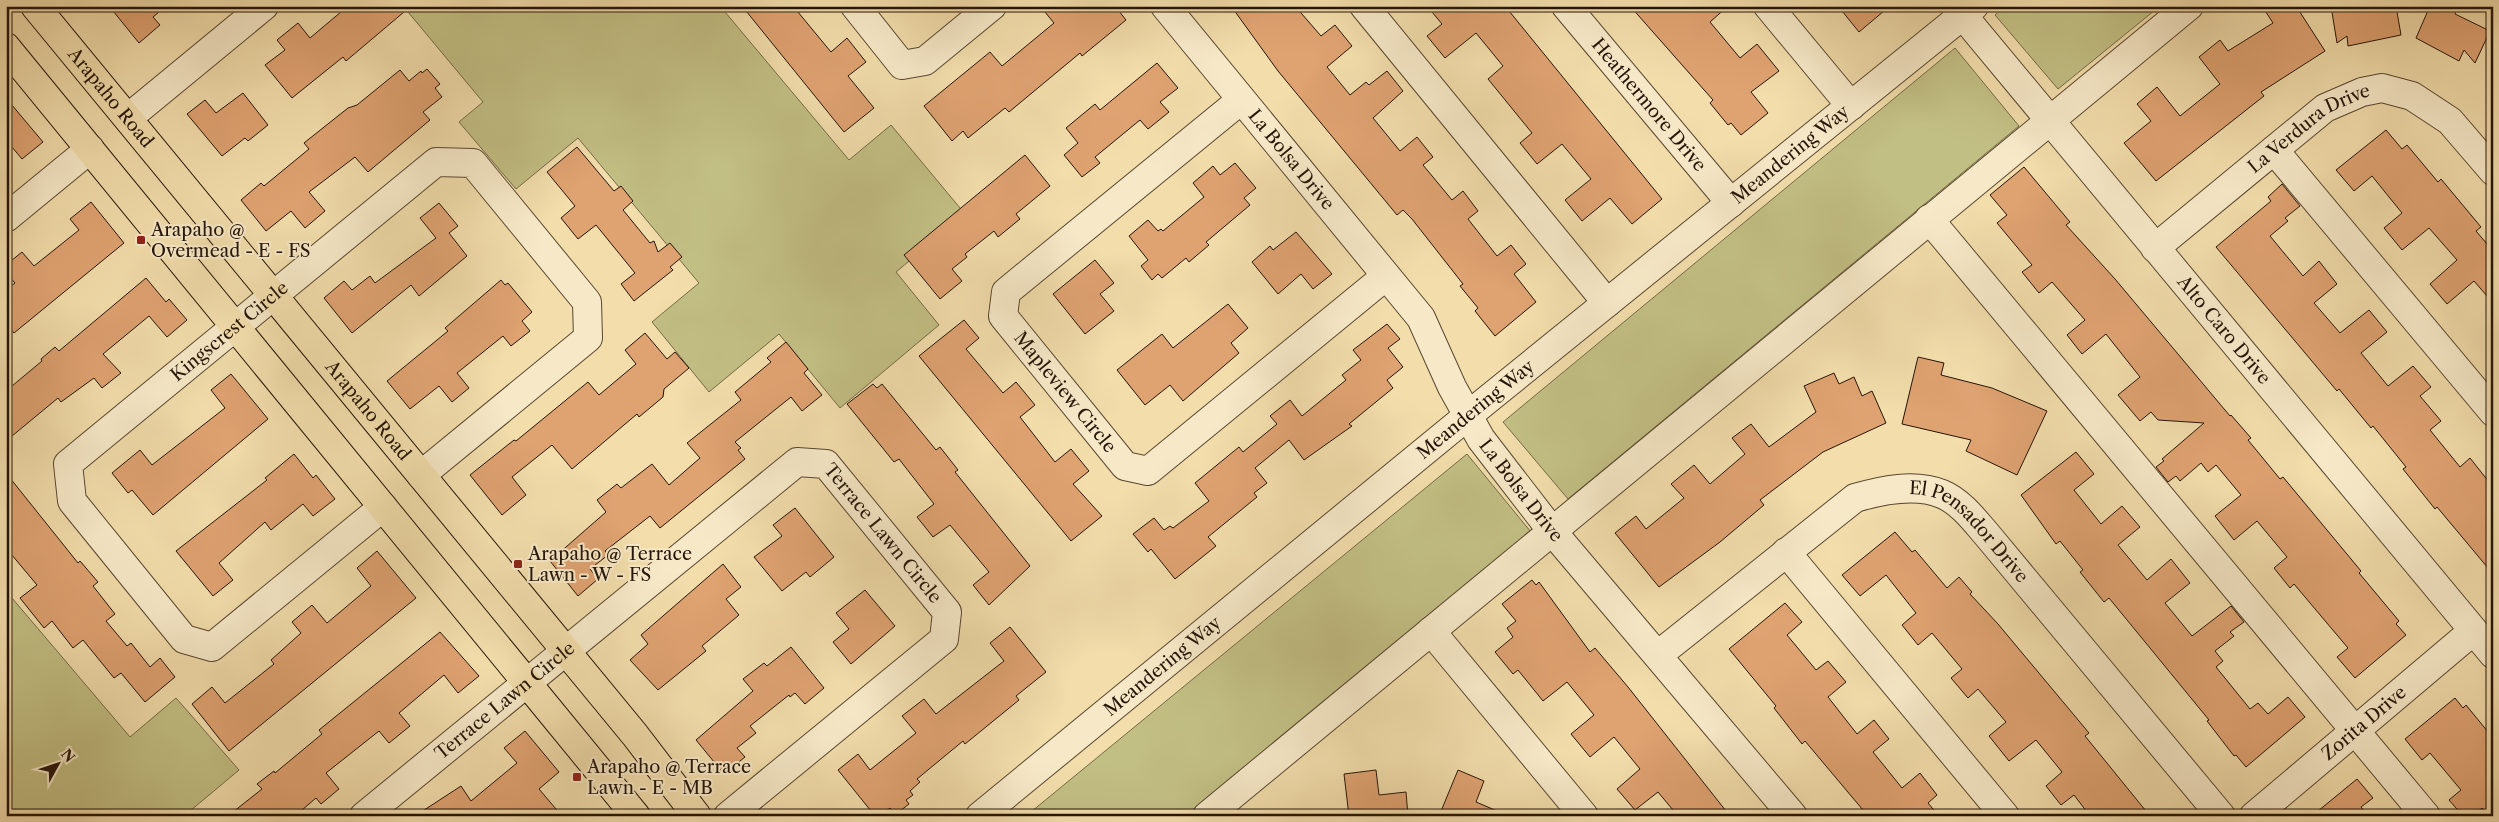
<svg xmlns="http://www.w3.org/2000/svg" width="2499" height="822" viewBox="0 0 2499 822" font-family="'Libre Caslon Text',serif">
<rect width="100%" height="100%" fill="#f2ddab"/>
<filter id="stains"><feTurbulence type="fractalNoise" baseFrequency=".004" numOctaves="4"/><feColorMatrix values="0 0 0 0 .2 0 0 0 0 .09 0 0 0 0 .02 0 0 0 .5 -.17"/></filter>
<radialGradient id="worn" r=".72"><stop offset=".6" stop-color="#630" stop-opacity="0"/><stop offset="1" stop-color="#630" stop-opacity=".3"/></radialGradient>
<g fill="#c2bf84" stroke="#736a46">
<path d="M403,6H720L849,160L891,125L965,214L896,272L939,325L840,408L779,334L709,392L652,322L699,283L578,138L516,189L459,122L483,102Z"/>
<path d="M2005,6H2160L2058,89L1995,15Z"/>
<path d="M1955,48L2019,126L1568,499L1503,422Z"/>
<path d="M1467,454L1531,532L1186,816H1026Z"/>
<path d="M6,591L130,737L176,698L239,770L184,816H6Z"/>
</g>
<g fill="#dfa271" stroke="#241509">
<path d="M109,6H166L153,17L160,25L139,43Z"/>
<path d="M348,6H411L346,61L343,57L292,98L265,65L285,50L277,40L298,23L310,38Z"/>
<path d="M742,6H793L831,52L847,38L866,62L848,76L874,108L844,132Z"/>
<path d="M1040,6H1115L1126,20L1082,56L1080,53L1009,112L1005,108L968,138L963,131L952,141L924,106L990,52L1002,66L1054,23Z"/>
<path d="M1231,6H1295L1321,36L1335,25L1352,46L1327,67L1350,95L1366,82L1369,85L1387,71L1403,91L1373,118L1400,151L1417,137L1433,157L1423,165L1452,200L1463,191L1478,211L1468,219L1497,256L1511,245L1526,264L1514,274L1536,302L1495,336L1475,311L1478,308L1460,286L1463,284L1412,219L1403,210L1397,215L1278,71Z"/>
<path d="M1427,6H1505L1662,199L1632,224L1610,198L1582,221L1565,200L1591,179L1562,144L1537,164L1520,143L1532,133L1488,79L1503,66L1476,33L1445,58L1427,36L1442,24Z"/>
<path d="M1630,6H1728L1710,22L1740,58L1757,44L1779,71L1751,92L1768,113L1741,135L1731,123L1728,125L1710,103L1713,100Z"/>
<path d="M1838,6H1890L1859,32Z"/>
<path d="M2262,6H2296L2325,51L2261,92L2264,96L2156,181L2124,143L2151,121L2137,104L2157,87L2180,116L2220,84L2199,57L2220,40L2228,51L2273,23Z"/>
<path d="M2331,6H2396L2401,35L2348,46L2347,36L2337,43Z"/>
<path d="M2430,6H2458L2455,14L2490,31L2475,63L2464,50L2459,61L2416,38Z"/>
<path d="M1157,63L1178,88L1160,102L1169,112L1148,129L1140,120L1095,157L1100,163L1082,177L1064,155L1078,143L1066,128L1095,104L1100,110Z"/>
<path d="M427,69L440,84L435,88L442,97L423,112L430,120L368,172L355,157L309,192L325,211L305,228L291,211L266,231L241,200L261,183L264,186L309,149L304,143L348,108L357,105L400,70L409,81L421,71L422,73Z"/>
<path d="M243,93L268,125L248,141L245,138L222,156L187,114L205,100L216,113Z"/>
<path d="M6,98L43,142L22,159L6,140Z"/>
<path d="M2386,130L2402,149L2407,145L2438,182L2441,179L2481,227L2476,231L2493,251V303L2474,281L2447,304L2430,284L2457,260L2429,228L2402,250L2384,228L2402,213L2372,176L2354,191L2336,170Z"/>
<path d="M577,147L614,191L621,186L633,201L623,210L650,243L654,241L658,252L670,243L682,257L670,267L673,270L634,301L621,284L635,273L596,225L578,239L561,218L575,206L547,172Z"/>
<path d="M1025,155L1050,186L1016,214L1020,219L998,237L994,231L965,254L967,257L952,269L962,281L940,299L904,255Z"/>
<path d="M1235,163L1256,188L1244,198L1250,205L1206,242L1209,245L1189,262L1186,258L1162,278L1158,274L1152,280L1141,266L1148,260L1129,236L1148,220L1158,231L1161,229L1163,231L1204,197L1193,183L1213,166L1220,175Z"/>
<path d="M2024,167L2070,222L2066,225L2115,279L2230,416L2231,415L2251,438L2248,440L2280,479L2283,477L2361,571L2359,573L2399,621L2396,624L2406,635L2355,678L2337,657L2348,648L2294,584L2290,588L2274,568L2287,557L2257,521L2234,540L2215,516L2241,495L2216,465L2208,472L2201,463L2180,481L2176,476L2168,482L2156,467L2164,461L2162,459L2204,423L2158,420L2151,412L2140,421L2118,395L2140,377L2106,334L2082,354L2067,335L2085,320L2052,282L2039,293L2022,272L2032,265L1997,223L2007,215L1990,195Z"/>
<path d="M2282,184L2300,206L2285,218L2288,221L2270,236L2303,276L2319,261L2337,284L2314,303L2340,333L2369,310L2387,332L2361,353L2388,386L2413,366L2431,387L2420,396L2441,421L2430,430L2460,467L2470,458L2493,487V574L2437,507L2435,509L2403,469L2406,467L2373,426L2371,428L2339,389L2337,391L2216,247L2271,201L2268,197Z"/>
<path d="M91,202L124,243L14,333L6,324V290L15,283L6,273V265L22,252L34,266L79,230L70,219Z"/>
<path d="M439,203L458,226L449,233L467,256L419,296L411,285L352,333L324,298L344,281L352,290L370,276L375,283L436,238L420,218Z"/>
<path d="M1296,232L1332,274L1313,289L1301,274L1278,294L1252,262L1270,246L1273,250Z"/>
<path d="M1095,260L1114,283L1100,294L1114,311L1085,334L1053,294Z"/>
<path d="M146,278L166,302L169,299L187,320L167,337L149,316L103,354L121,373L102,388L94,378L61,402L58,398L6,441V391L42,361L41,359L55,347L59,351Z"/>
<path d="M501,280L505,285L508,283L532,312L522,321L530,331L511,346L503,336L457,373L469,388L452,402L439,386L410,409L387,381L448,331L445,328Z"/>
<path d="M1228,304L1248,328L1231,343L1239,353L1183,401L1170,385L1145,405L1117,370L1162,334L1173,348Z"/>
<path d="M964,320L979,338L966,349L1003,393L1016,382L1035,405L1020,417L1055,462L1071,449L1089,471L1073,484L1102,516L1071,541L919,356Z"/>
<path d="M1387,324L1400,339L1388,348L1403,367L1387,380L1393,388L1349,424L1352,426L1304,460L1289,440L1255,468L1267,483L1254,493L1257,497L1208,537L1216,546L1175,579L1151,549L1148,552L1133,534L1154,518L1164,530L1170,526L1173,528L1209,501L1195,483L1239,447L1243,452L1277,424L1270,416L1290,400L1302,416L1346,380L1342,375L1361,360L1353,350Z"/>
<path d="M645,333L667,359L675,352L689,368L664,389L663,397L639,417L637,414L572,469L552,445L512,477L526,495L502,515L470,475L514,440L516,441L588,382L599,395L636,364L625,350Z"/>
<path d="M786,342L808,369L804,373L822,395L802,411L791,397L735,442L741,448L738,450L745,459L660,528L650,516L605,551L608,555L590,569L598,579L578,596L550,561L606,512L597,500L617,484L621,488L652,464L669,485L700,458L687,443L741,400L735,392L771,362L767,358Z"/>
<path d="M1918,357L1944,363L1941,375L1992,388L2047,411L2017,475L1966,451L1971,440L1902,424Z"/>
<path d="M1834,373L1839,384L1854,377L1862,396L1872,391L1886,423L1823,452L1760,500L1764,505L1720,542L1659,587L1615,533L1636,516L1646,529L1684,498L1671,484L1694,465L1710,484L1745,454L1732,438L1751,424L1769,447L1816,412L1804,386Z"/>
<path d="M231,374L268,419L153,515L132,490L128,493L112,473L140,450L152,465L225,408L211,390Z"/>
<path d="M873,384L877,388L882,384L936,450L940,447L958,470L955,472L1030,566L989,605L973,585L989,572L950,525L933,537L917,517L934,504L899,459L894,462L847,404Z"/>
<path d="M2076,452L2094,474L2074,490L2101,524L2122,506L2140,527L2118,545L2147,580L2171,559L2190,583L2165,603L2192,636L2231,606L2244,622L2230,632L2234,636L2215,651L2223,661L2216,667L2250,709L2258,703L2268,714L2288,697L2305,717L2246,767L2236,755L2234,756L2207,721L2209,720L2109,598L2104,602L2080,572L2083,570L2060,541L2056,544L2021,495Z"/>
<path d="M294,454L313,478L316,475L335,499L313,516L303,504L271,530L265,522L219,563L233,580L213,596L176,551L267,480L265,478Z"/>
<path d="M6,473L78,563L80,561L98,582L93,586L115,614L106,621L127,646L131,643L150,667L160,658L175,677L145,702L121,673L114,678L83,640L73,648L52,621L44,628L20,598L37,585L6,548Z"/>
<path d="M795,508L834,557L810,577L806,572L782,591L754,557L782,536L773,525Z"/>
<path d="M1895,532L1912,552L1915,550L1947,588L1959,577L1972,592L1970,594L1998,624L2089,733L2085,736L2150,816H2090L2074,795L2061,805L2046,786L2062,772L2036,740L2009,761L1989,736L2006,722L1978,689L1968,698L1951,678L1962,669L1932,633L1918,645L1902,625L1916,613L1886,575L1860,596L1842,575Z"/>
<path d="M377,551L416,598L229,751L192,704L212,687L225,703L274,664L271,660L301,633L292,622L312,605L327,623L371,586L357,568Z"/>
<path d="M723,564L741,587L726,599L739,615L702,646L706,651L658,690L630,660L648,644L641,635Z"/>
<path d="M1532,580L1536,585L1539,582L1590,652L1595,648L1628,687L1730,816H1678L1658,792L1635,810L1617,789L1640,769L1614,737L1590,757L1571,734L1594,715L1567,682L1543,701L1518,670L1513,674L1495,652L1513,637L1507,628L1516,621L1502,604Z"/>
<path d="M865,590L895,626L851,664L833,642L849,629L836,613Z"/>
<path d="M1785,603L1802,622L1787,635L1816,670L1828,661L1846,682L1828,697L1857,734L1874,720L1889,739L1873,752L1902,788L1920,773L1937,795L1928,803L1939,816H1868L1805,741L1802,744L1774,708L1776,706L1729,649Z"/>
<path d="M1010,627L1046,672L1016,696L1019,700L965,744L963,741L917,779L920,782L910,791L913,795L906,800L909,804L895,815L890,808L880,816H875L838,770L858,754L870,770L916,733L902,716L924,699L936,714L1004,661L990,643Z"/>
<path d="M440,632L479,676L458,693L444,675L399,713L410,726L389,743L379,731L326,773L339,789L321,804L316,798L295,816H228L262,789L257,784L274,771L275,773L322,734L319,730Z"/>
<path d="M791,647L824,688L805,704L795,693L790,697L789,695L750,726L756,733L737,748L745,757L724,774L696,740L753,691L743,679L764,663L767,666Z"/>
<path d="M2455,698L2463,708L2466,705L2493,738V816H2488L2482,808L2473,816H2463L2449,800L2461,790L2430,753L2422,760L2405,739Z"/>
<path d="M525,731L559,772L539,789L562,816H415L461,786L471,801L517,763L504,748Z"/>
<path d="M1376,770L1379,795L1406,792L1408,816H1349L1344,774Z"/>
<path d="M1458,770L1484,781L1476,802L1509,816H1439Z"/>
<path d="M2357,779L2373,798L2361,807L2368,816H2312Z"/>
</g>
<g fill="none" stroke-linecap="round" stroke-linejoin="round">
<g stroke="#584732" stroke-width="30">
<g id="minor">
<path d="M855,6L902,65L925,61L992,6"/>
<path id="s1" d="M1165,6L1421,318L1452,387L1481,439L1552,531L1793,816"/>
<path d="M1364,6L1607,303"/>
<path id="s2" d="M1566,6L1731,203"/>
<path d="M1768,6L1851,106"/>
<path id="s3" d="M1955,6L2493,654"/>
<path id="s4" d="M1241,100L1006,292L1003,316L1125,466L1148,471L1386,276"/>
<path d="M128,118L264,6"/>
<path d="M2274,150L2493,412"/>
<path d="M6,218L90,149"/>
<path d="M1929,219L2426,816"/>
<path id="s5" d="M2155,248L2325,108L2362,92L2382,88L2412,96L2450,121L2493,171"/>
<path id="s6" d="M383,507L212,647L184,639L72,501L68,464L436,162L473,163L587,302L588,338L421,475"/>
<path d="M1786,552L2005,816"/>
<path d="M1431,631L1584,816"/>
<path id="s7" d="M1658,655L1855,498C1882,490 1915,483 1942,494C1961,502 1975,521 1988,536L2221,816"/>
<path id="s8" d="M364,816L797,462L826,464L947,612L944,639L728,816"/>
<path id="s9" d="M980,816L1487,400L1974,6"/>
<path d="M1207,816L2189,6"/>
<path id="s10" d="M2254,816L2473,631"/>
</g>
</g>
<g stroke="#241509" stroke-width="30">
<g id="major">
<path id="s11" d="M35,6L635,735L697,816"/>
<path d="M6,47L636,816"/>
</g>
</g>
<use href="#minor" stroke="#f7e9c8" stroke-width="28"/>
<use href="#major" stroke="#f2ddab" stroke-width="28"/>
</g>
<g fill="#8f2418" stroke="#f7e9c8" stroke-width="2">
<rect x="136" y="235" width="10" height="10" rx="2.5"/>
<rect x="513" y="559" width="10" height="10" rx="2.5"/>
<rect x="572" y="772" width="10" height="10" rx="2.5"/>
</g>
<g text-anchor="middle" stroke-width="4" stroke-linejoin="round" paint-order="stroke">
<g font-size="18" fill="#241509" stroke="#f7e9c8">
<text dy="6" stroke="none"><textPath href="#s11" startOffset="119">Arapaho Road</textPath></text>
<text dy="6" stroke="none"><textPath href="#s2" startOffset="129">Heathermore Drive</textPath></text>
<text dy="6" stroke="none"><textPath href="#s5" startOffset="196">La Verdura Drive</textPath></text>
<text dy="6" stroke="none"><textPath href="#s9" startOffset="1046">Meandering Way</textPath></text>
<text dy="6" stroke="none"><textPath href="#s1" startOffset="199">La Bolsa Drive</textPath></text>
<text dy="6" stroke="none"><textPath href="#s6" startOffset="674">Kingscrest Circle</textPath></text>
<text dy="6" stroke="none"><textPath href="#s3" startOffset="421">Alto Caro Drive</textPath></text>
<text dy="6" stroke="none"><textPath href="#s4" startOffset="426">Mapleview Circle</textPath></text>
<text dy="6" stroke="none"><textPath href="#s9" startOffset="641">Meandering Way</textPath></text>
<text dy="6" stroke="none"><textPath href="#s11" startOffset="524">Arapaho Road</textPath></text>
<text dy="6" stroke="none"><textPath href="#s1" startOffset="604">La Bolsa Drive</textPath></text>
<text dy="6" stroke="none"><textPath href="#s8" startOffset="678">Terrace Lawn Circle</textPath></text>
<text dy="6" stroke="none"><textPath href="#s7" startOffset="384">El Pensador Drive</textPath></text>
<text dy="6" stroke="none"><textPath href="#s9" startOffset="236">Meandering Way</textPath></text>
<text dy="6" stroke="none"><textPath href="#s8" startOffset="182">Terrace Lawn Circle</textPath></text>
<text dy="6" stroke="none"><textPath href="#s10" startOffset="144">Zorita Drive</textPath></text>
</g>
<g font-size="18" fill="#241509" stroke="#f7e9c8" text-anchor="start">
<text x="151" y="236">Arapaho @<tspan x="151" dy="21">Overmead - E - FS</tspan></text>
<text x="528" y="560">Arapaho @ Terrace<tspan x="528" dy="21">Lawn - W - FS</tspan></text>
<text x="587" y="773">Arapaho @ Terrace<tspan x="587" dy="21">Lawn - E - MB</tspan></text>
</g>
</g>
<rect width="2499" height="822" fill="none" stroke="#f2ddab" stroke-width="25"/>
<rect x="8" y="8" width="2484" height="807" fill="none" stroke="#241509" stroke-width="2.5"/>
<rect x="12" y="12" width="2474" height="797" fill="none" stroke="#241509"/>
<g transform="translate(58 764) rotate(50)" stroke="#f7e9c8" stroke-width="4" paint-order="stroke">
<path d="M0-4L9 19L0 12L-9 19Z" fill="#241509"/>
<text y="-8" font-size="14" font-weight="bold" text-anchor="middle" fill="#241509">N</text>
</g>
<rect width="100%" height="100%" filter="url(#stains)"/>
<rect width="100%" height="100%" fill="url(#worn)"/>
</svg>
